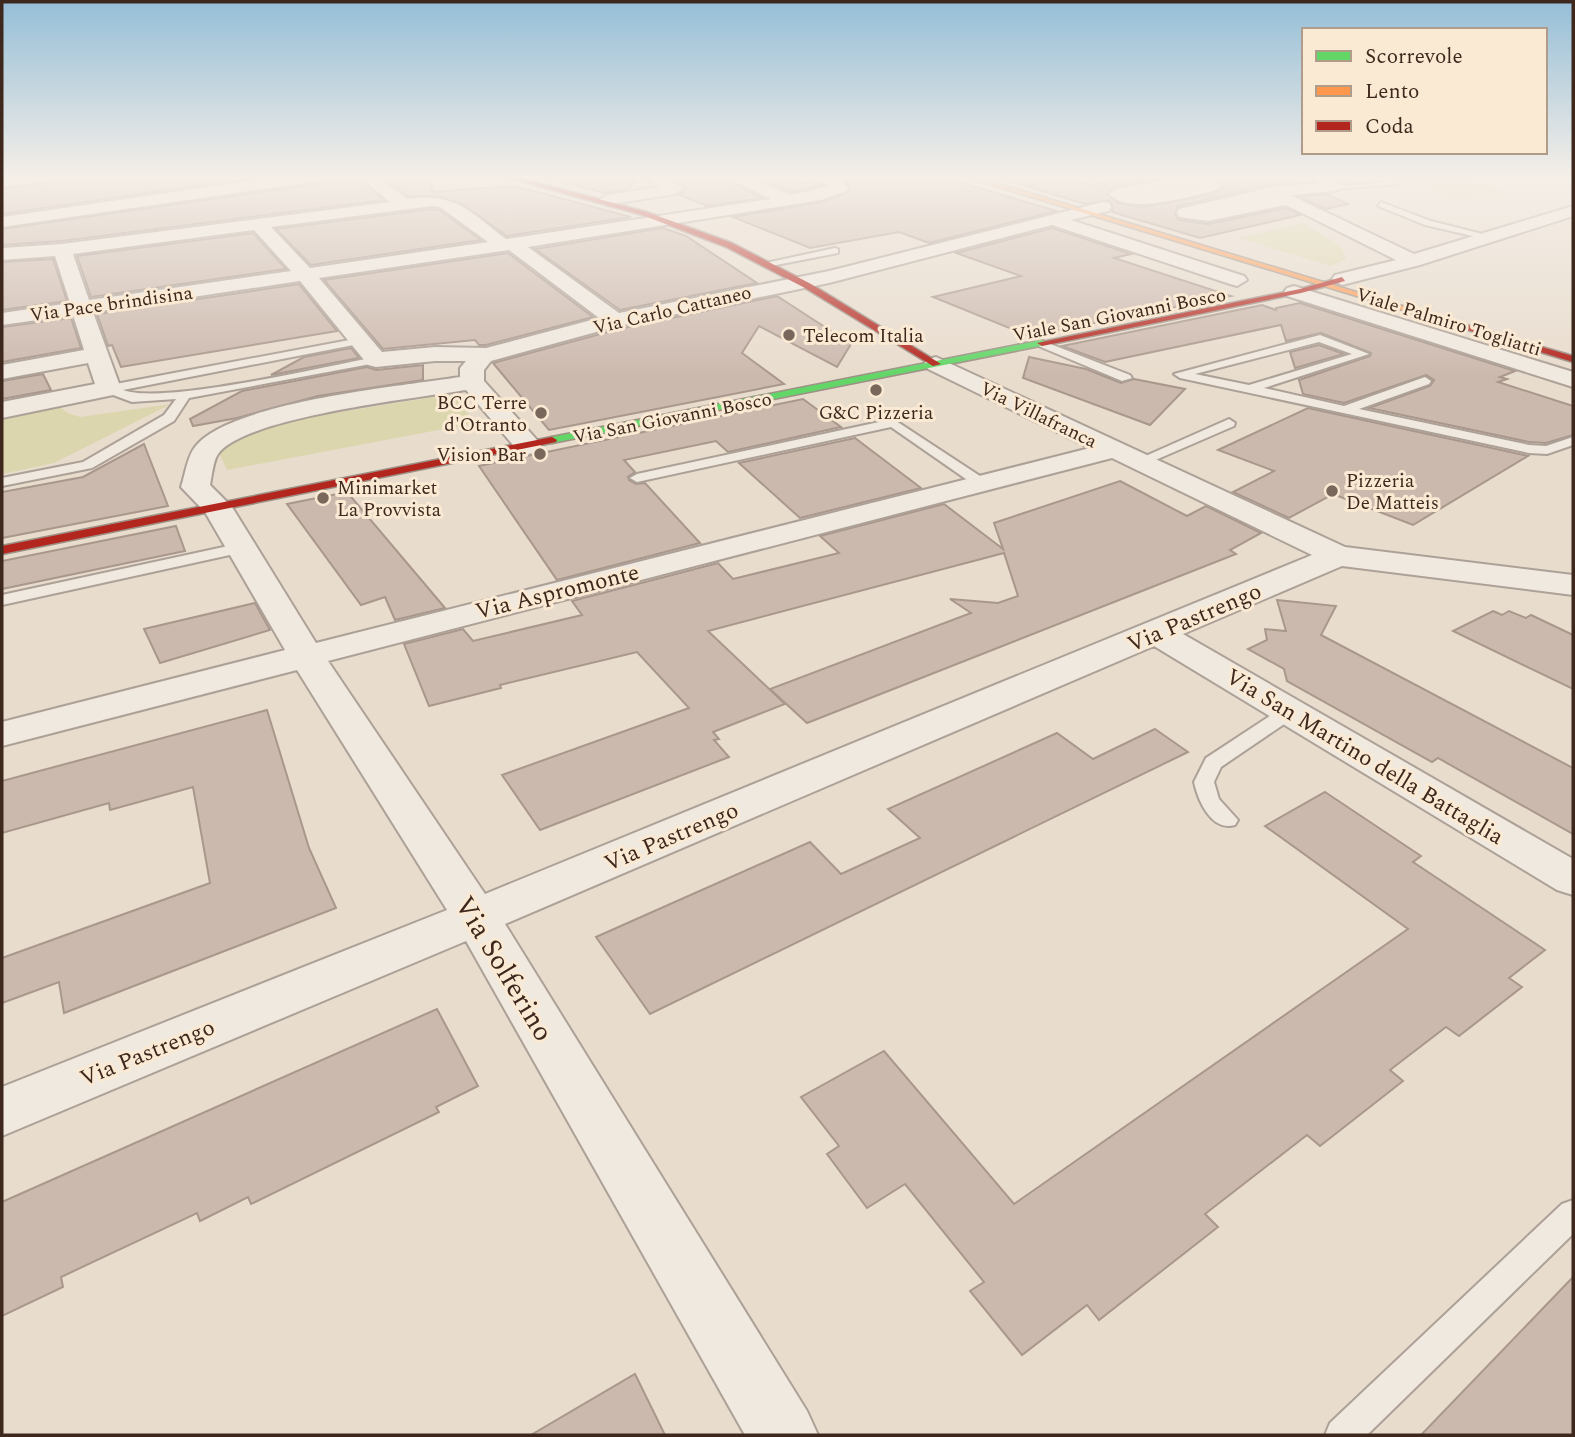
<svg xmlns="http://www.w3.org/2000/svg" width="1575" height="1437" viewBox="0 0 1575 1437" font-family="Spectral,serif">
<rect width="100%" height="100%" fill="#e8dccd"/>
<g fill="#dcd6ae">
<path d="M335,175L377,199L359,207L180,231L161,201Z"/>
<path d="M1393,175H1459L1514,195L1452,199Z"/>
<path d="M1303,223L1341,246L1346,259L1331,266L1238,238Z"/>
<path d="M453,394L475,423L227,470L219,453L233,441L254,430L291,420Z"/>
<path d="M55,404L68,413L80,417L171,404L54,463L2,474V414Z"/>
</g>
<g fill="#ccb9ae" stroke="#a9978c" stroke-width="2">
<path d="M107,175H270L2,214V189Z"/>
<path d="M334,175H355L384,200L62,241L2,245V229L324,183Z"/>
<path d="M380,175H431L432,192L515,186L631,217L507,236L462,204L439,196H408Z"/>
<path d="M635,175H642L652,184L636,177L630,189L605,193L562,182Z"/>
<path d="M668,175H719L762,198L707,206L679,195L686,188Z"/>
<path d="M751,175H780L799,183L814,181L822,185L791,192Z"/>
<path d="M852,175H953L956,181L1056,211L929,243L899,232L810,248L733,217L822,202L848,192L850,186L840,177Z"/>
<path d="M989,175H1057L1091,185L1147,175H1174L1116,186L1107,193L1118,203L1144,207L1215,194L1224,187L1219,181L1225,175H1281L1297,182L1272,184L1178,206L1175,214L1179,220L1208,224L1286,208L1300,215L1200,238L1112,212L1113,206L1109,200L1085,204Z"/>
<path d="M1326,194L1348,204L1326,209L1300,197Z"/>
<path d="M432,209L439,210L481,240L311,265L276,229Z"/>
<path d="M663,228L686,236L757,283L620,310L535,249Z"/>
<path d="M1052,228L1131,254L1114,258L1231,296L1029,336L933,297L1021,276L956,253Z"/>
<path d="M253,233L286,269L91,297L77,256Z"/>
<path d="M508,253L593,317L486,345H479L475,340L383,349L324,280Z"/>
<path d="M53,259L67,301L2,310V262Z"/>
<path d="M299,284L337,331L121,367L112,345L108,346L97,314Z"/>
<path d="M777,296L851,344L837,367L759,326L742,353L784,384L549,430L493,363L619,329Z"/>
<path d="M1300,303L1515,371L1500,377L1507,379L1498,382L1573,406V435L1546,443L1529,442L1369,408L1430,386L1434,380L1426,375L1344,403L1303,394L1299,380L1370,356L1371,353L1321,333L1286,341L1281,325L1105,362L1062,346L1262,305L1276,310V308Z"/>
<path d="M71,318L81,348L2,362V327Z"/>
<path d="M1319,345L1344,354L1295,368L1290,352Z"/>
<path d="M351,348L359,358L271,375L304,357Z"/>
<path d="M1029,357L1086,369L1121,383L1134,379L1185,389L1150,425L1023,378Z"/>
<path d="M423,365V380L318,396L237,418L193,426L190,419L242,391L367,367L376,370Z"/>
<path d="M43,374L51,390L2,399V381Z"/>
<path d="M803,399L841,427L728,452L716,441L624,460L635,472L628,477L629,480L636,484L645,483L700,543L557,580L479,466Z"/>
<path d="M1308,408L1528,456L1413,525L1333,494L1289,518L1233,492L1274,471L1218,450Z"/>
<path d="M855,438L921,488L800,518L739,463Z"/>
<path d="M144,444L168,506L2,538V492L83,477Z"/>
<path d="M1120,481L1187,516L1206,506L1261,533L1230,550L1236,554L807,723L770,689L971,613L950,599L998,603L1018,596L1004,553L708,631L785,704L713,732L719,739L714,740L729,757L540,830L502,775L689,708L637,652L500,685L501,688L429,706L404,644L463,629L473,641L582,615L572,601L718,563L733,579L839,553L820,536L944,504L1003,549L994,523Z"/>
<path d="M347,492L445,608L395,620L385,597L361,605L287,504Z"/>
<path d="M176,526L185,551L2,589V561Z"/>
<path d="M1277,600L1336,606L1321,635L1573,768V834L1438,758L1432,762L1287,681L1284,669L1248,649L1267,640L1265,629L1286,631Z"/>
<path d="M255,603L270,630L160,663L144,629Z"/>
<path d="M1493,611L1502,615L1509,611L1526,618L1531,615L1573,635V689L1453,631Z"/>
<path d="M267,710L309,848L336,908L64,1013L59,982L2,1003V958L210,883L193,787L110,810L109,803L2,833V781Z"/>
<path d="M1155,729L1188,752L650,1014L596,937L810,842L841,874L920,838L888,809L1057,733L1093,759Z"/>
<path d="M1325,792L1421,856L1413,862L1545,950L1509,978L1522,987L1459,1036L1446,1027L1390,1070L1403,1081L1320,1146L1307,1135L1205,1214L1218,1227L1099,1320L1087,1305L1022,1355L970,1291L984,1282L905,1184L867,1208L827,1154L839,1146L801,1097L884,1051L1014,1204L1408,929L1265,826Z"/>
<path d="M437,1009L478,1086L436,1107L439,1112L251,1204L248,1197L200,1221L197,1213L61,1277L63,1287L2,1316V1202Z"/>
<path d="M1573,1277V1435H1421Z"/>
<path d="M635,1374L665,1435H531Z"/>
</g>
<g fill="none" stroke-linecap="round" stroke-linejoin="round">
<g stroke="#ada197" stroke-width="4">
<g id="lane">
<path d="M1372,175H1383L1401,184L1334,189L1330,187L1386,182Z"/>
<path d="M1381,202L1431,221L1494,237L1490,240L1425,225L1378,206Z"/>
<path d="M835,248L838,249V253L766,267L761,264Z"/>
<path d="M1320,335L1369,354L1264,388L1344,406L1425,377L1431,381L1429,384L1359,409L1529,445L1546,446L1573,437V445L1547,454L1529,453L1180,378L1174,374ZM1319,342L1352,354L1249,385L1195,374Z"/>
<path d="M360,338L366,341L364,343L123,390C162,405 327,366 376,357L382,360L376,363L189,398L174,421L92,468L2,486V478L83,462L164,415L176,399L132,402L105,392V386Z"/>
<path d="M1040,340L1130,375L1132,378L1122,381L1036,345L1034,343Z"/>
<path d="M893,419L986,480V486H976L891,427L637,482L630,478L637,474Z"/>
<path d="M1229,419L1235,423L1234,426L1144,465H1134L1132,462Z"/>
<path d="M242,543L250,548L248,551L2,605V595Z"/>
<path d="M1289,706L1299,712L1296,716L1221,767L1214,782L1219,799L1238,820L1235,825C1211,832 1198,800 1194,782L1206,758L1282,708Z"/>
<path d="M1573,1200V1234L1367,1435H1325L1330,1423L1562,1204Z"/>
</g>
</g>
<g stroke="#ada197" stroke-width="4">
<g id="street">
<path d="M17,175H60L53,180L2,187V177Z"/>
<path d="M290,175H331L324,180L2,227V217Z"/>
<path d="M358,175H375L407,199C458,193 468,211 506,239L771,199L722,175H743L791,195L830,186L809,175C825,175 838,174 848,188L846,191L821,200L528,247L619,313L829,271L1103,202L1109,203L1111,207L1109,211L1071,220L1244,276L1247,280L1237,286L1230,284L1052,225L829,283L618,326L491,361L484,370V381L537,440L541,446L537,452L528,454L519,452L466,390C418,398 244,417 218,454C213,461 212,476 210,485L232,507L316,643L1090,448L928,369L924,364L928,359L936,357L1345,547L1573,575V595L1342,566L1183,634L1573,859V895L1557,890L1154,646L505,924L807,1411L818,1435H745L466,941L2,1136V1087L447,910L297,670L2,746V722L285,650L205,512L181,487C185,475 187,457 195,447C229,402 403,386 460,377V368L466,361H435L376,367L368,365L300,281L93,312L121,389L118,394L2,418V402L95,384L88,363L2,379V365L84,350L73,315L2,325V313L70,303L55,256L2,260V248L62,244L390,202ZM432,206L440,207L488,242L310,268L271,227ZM254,230L291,271L89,300L73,254ZM509,250L599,318L486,348L435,347L382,352L319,278ZM1112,458L1312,555L485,894L328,661Z"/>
<path d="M645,175H663L683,189L675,194L607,205L599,200L607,195L660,187Z"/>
<path d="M1190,175H1222L1215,180L1141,194L1214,181L1222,186L1214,191C1188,196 1129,216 1109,194L1117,189Z"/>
<path d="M1307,175H1327L1344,186L1336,191L1290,195L1414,254L1573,206V216L1420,265L1342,285L1332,279L1335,275L1396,260L1286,205L1208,221L1179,217L1177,213L1179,209L1273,187L1318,183Z"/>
<path d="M1294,286L1573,372V387L1287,296L1284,292L1287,288Z"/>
</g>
</g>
<g stroke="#9d9186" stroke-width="3">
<path id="fast" d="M1042,340L1047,343L1045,345L552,443L547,440L552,437Z"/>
</g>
<g stroke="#9d9186" stroke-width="3">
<path id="slow" d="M959,175H970L1419,311L1412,313Z"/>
</g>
<g stroke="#9d9186" stroke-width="3">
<g id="jam">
<path d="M497,175H509L647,212L732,243L811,284L941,364L933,366L805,288L726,247L642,215Z"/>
<path d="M1342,277L1345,281L1301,293L1042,346L1037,343L1300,289Z"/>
<path d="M1412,309L1573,356V362L1412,313Z"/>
<path d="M552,437L557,440L556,442L2,554V546Z"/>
</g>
</g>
<use href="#lane" fill="#f0e9e0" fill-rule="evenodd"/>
<use href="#street" fill="#f0e9e0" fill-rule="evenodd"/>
<use href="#fast" fill="#63d668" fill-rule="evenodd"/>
<use href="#slow" fill="#ff974d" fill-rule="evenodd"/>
<use href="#jam" fill="#b3261e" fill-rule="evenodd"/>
</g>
<linearGradient id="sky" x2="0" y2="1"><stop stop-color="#95bed7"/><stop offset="0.47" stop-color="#f5efe8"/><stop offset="1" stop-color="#f5efe8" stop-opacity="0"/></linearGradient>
<rect width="1575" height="376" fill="url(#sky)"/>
<g fill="#7a675b" stroke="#fae9d3" stroke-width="2.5">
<circle cx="789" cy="335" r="7"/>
<circle cx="876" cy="390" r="7"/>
<circle cx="541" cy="413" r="7"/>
<circle cx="540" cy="454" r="7"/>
<circle cx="1332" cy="491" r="7"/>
<circle cx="323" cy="498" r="7"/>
</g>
<g text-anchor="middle" stroke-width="6" stroke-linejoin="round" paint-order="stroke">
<g font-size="19" fill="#3e281d" stroke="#fae9d3">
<text transform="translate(111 303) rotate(-8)" y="7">Via Pace brindisina</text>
<text transform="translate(672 309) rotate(-13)" y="7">Via Carlo Cattaneo</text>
<text transform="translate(1119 314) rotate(-11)" y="7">Viale San Giovanni Bosco</text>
<text transform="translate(1449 321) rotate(17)" y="7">Viale Palmiro Togliatti</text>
<text transform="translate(1039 414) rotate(26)" y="7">Via Villafranca</text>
<text transform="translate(672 417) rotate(-11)" y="7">Via San Giovanni Bosco</text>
</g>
<g font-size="19" fill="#3e281d" stroke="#fae9d3" text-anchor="start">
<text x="803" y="342">Telecom Italia</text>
<text x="527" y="409" text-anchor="end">BCC Terre<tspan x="527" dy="22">d'Otranto</tspan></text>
<text x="876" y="419" text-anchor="middle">G&amp;C Pizzeria</text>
<text x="526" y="461" text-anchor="end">Vision Bar</text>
<text x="1346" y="487">Pizzeria<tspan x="1346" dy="22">De Matteis</tspan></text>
<text x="337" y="494">Minimarket<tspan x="337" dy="22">La Provvista</tspan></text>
</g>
<g font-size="23" fill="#3e281d" stroke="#fae9d3">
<text transform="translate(557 591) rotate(-14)" y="8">Via Aspromonte</text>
<text transform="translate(1194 617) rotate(-23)" y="8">Via Pastrengo</text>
<text transform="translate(1365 756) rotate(31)" y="8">Via San Martino della Battaglia</text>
<text transform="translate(671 836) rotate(-23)" y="8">Via Pastrengo</text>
<text transform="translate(147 1052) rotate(-22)" y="8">Via Pastrengo</text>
</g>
<g font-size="28" fill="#3e281d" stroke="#fae9d3">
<text transform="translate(505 968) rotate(59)" y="10">Via Solferino</text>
</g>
</g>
<rect width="1575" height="1437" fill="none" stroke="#3e281d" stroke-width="7"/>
<rect x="1302" y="28" width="245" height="126" fill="#fae9d3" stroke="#af9c8a" stroke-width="2"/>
<rect x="1316" y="51" width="35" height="10" fill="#63d668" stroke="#af9c8a" stroke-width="2"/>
<text x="1365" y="63" font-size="21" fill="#3e281d">Scorrevole</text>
<rect x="1316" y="86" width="35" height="10" fill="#ff974d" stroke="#af9c8a" stroke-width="2"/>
<text x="1365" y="98" font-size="21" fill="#3e281d">Lento</text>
<rect x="1316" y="121" width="35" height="10" fill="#b3261e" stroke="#af9c8a" stroke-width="2"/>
<text x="1365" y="133" font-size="21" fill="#3e281d">Coda</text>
</svg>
